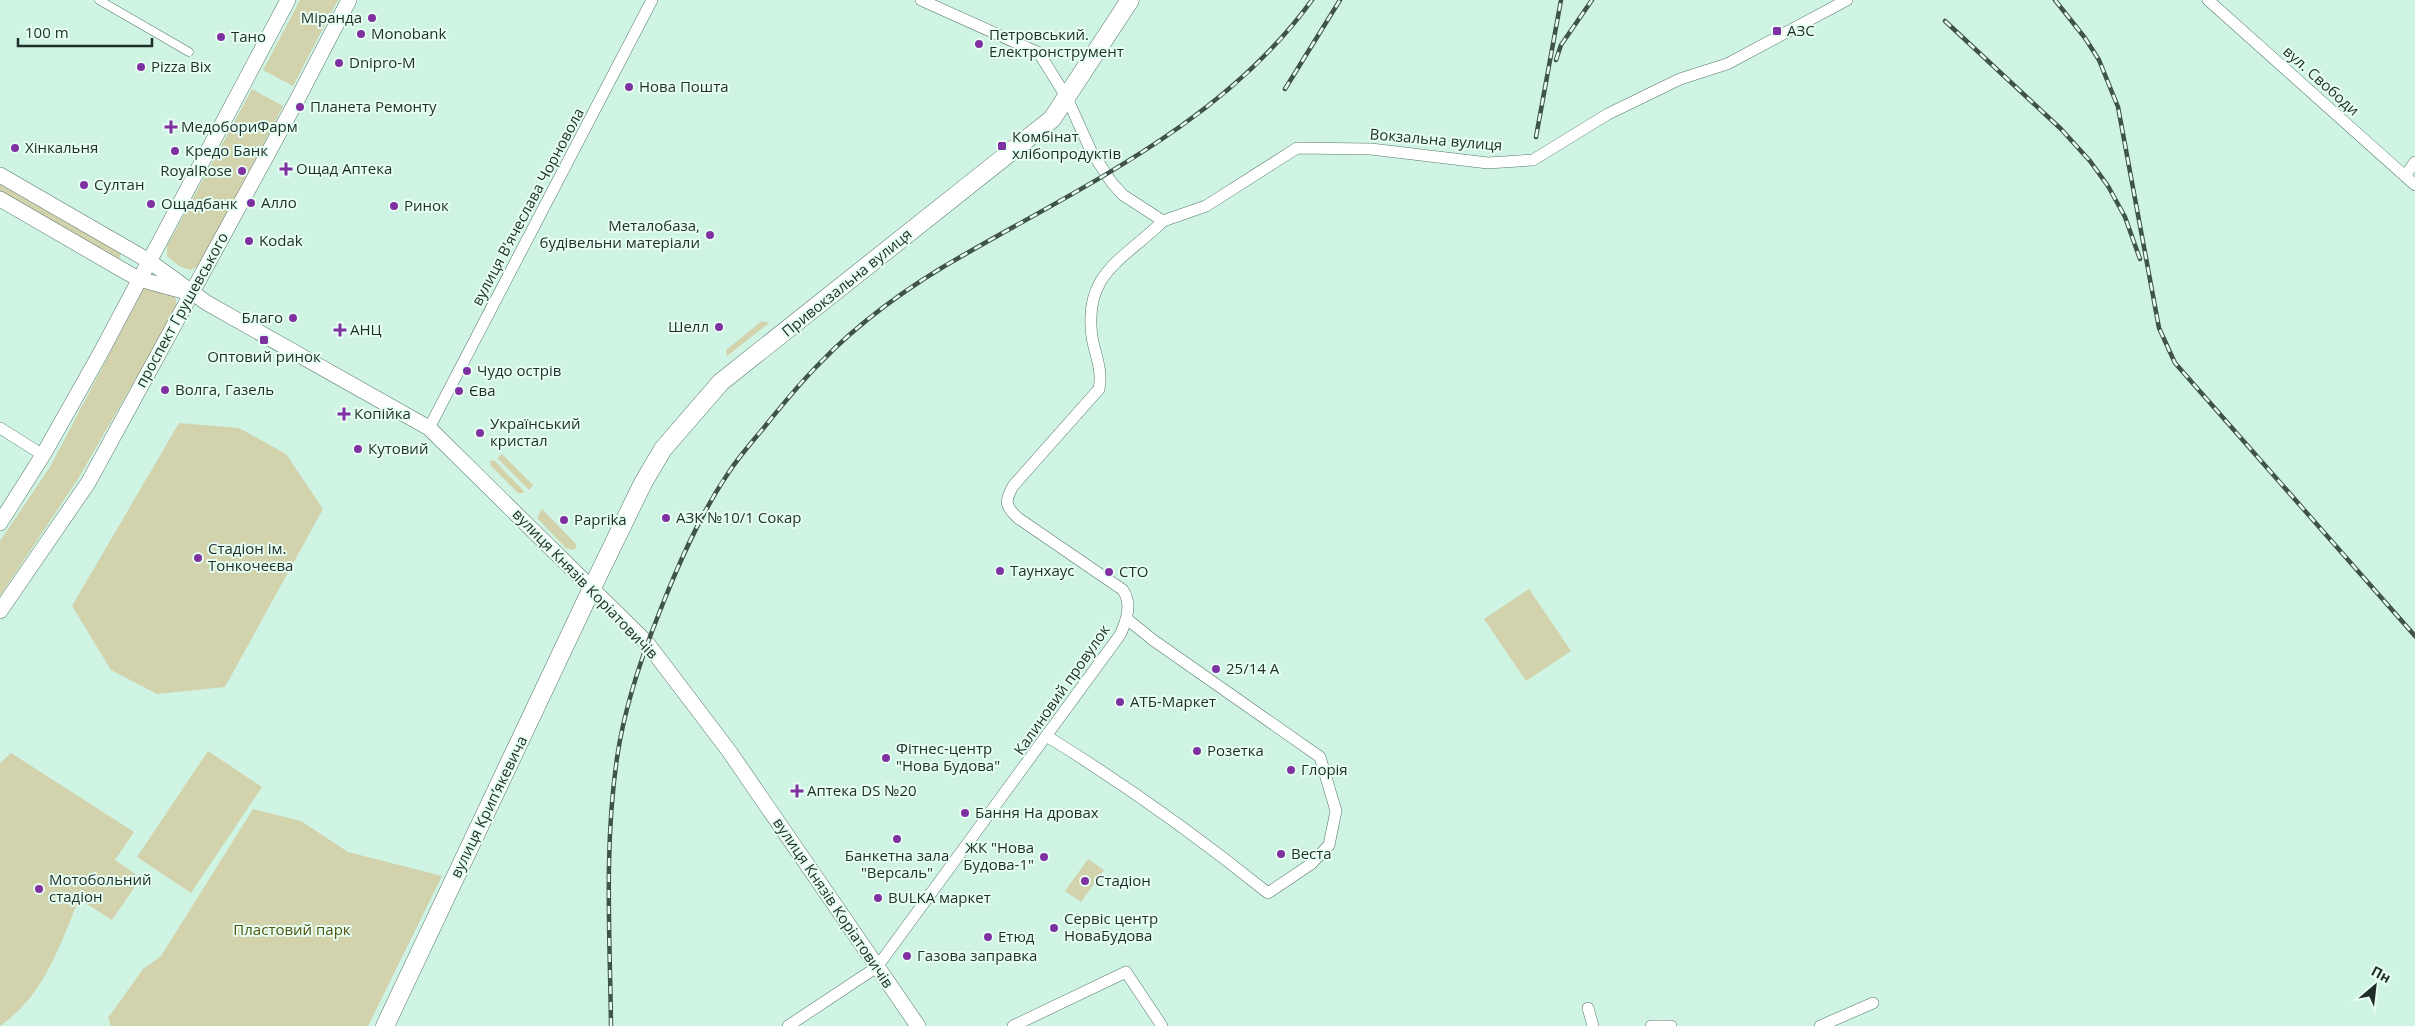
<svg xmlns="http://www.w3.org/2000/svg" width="2415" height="1026" viewBox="0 0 2415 1026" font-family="'Open Sans',sans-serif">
<rect width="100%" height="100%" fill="#cff4e4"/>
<g fill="#d2d2ad">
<path d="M300,0H338L293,86L263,70Z"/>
<path d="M252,89L283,106L201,264L191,270L179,266L167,256V246Z"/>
<path d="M0,182L122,252L119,259L0,191Z"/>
<path d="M144,288L175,295L177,307L78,479L0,596V541L50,467Z"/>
<path d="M762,321L769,323L727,356L726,350Z"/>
<path d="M179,423L239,428L286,454L323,509L225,687L157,694L111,670L72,606Z"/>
<path d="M502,454L533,485L529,490L497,458Z"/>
<path d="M494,460L523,490L524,493H518L491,466L490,461Z"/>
<path d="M542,509L576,544V548L572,550L566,548L537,518Z"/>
<path d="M1529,589L1571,651L1526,681L1484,619Z"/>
<path d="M208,751L262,787L191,893L137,857Z"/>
<path d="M11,753L134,832L115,860L141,878L112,920L79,899C60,945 44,996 0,1026V763Z"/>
<path d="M253,809L301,821L348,852L442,876L368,1026H111L108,1018L143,969L161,956Z"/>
<path d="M1088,859L1104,870L1081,902L1065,891Z"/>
</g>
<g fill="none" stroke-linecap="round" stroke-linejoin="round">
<g stroke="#557769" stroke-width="9">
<path id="pedestrian" d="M99,0L189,52"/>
</g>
<g stroke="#557769" stroke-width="12">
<g id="minor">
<path d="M921,0L1039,53L1067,98L1091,151L1112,183L1123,195L1163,221L1206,206L1297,148L1371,149L1488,163L1533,160L1608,114L1680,79L1727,64L1847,0"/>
<path d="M2208,0L2415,185"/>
<path d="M2405,176L2415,162"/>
<path d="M0,428L43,455"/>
<path d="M429,428L652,0"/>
<path d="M1048,737C1126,785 1197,836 1268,893L1311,864L1329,845L1336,811L1320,757L1153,640L1127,619"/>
<path d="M1588,1008L1593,1026"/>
<path d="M788,1026L877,967L1120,635C1127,620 1132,604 1123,590L1018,518C1004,505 1005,501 1013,486L1099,389C1103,370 1095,355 1092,337C1083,272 1124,260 1163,221"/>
<path d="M1013,1026L1126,972L1162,1026"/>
<path d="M1651,1026H1671"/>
<path d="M1820,1026L1873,1003"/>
</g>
</g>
<g stroke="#557769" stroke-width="16">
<g id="secondary">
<path d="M0,175L149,261L207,303L429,428L647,643L729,751L918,1026"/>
<path d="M0,199L126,272L139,279L183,291"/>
<path d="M0,523L43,455L100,354L288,0"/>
<path d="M0,611L88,483L297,100L349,0"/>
</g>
</g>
<g stroke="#557769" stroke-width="19">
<path id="primary" d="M385,1026L592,588L643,483L663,449L721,382L1052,119L1130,0"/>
</g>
<use href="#pedestrian" stroke="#fff" stroke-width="8"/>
<use href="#minor" stroke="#fff" stroke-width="11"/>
<use href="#secondary" stroke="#fff" stroke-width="15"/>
<use href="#primary" stroke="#fff" stroke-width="18"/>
<g stroke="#40534b" stroke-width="4.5">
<g id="rail">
<path d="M2055,0L2085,38L2099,60L2118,107L2159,328L2175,363L2415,636"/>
<path d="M1945,21L2061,129L2090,161L2108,186L2125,217L2140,259"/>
<path d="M1556,60L1561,45L1592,0"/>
<path d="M1285,89L1340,0"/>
<path d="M1536,137L1561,0"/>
<path d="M611,1026C610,937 604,847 617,758C624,710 640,661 658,616C677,567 699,516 729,472C740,455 754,440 766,425C783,404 800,383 819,364C862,319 915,282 969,252C1093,181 1227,118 1312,0"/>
</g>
</g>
<use href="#rail" stroke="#e7fef3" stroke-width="2.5" stroke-dasharray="8" stroke-linecap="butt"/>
</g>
<g fill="#8031a1" stroke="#e7fef3" stroke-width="2">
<circle cx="372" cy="18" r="5"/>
<rect x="1772" y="26" width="10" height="10" rx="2.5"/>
<circle cx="361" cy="34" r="5"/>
<circle cx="221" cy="37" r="5"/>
<circle cx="979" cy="44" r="5"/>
<circle cx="339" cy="63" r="5"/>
<circle cx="141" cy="67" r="5"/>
<circle cx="629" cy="87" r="5"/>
<circle cx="300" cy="107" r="5"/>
<path d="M168.5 119.5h5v5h5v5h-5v5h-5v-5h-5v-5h5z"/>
<rect x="997" y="141" width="10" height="10" rx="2.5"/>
<circle cx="15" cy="148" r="5"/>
<circle cx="175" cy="151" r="5"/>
<path d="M283.5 161.5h5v5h5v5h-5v5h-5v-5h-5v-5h5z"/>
<circle cx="242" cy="171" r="5"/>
<circle cx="84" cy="185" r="5"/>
<circle cx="251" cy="203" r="5"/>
<circle cx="151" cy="204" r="5"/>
<circle cx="394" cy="206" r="5"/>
<circle cx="710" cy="235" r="5"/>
<circle cx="249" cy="241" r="5"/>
<circle cx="293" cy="318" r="5"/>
<circle cx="719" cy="327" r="5"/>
<path d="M337.5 322.5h5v5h5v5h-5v5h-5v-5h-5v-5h5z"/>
<rect x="259" y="335" width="10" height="10" rx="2.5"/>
<circle cx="467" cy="371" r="5"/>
<circle cx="165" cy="390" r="5"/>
<circle cx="459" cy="391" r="5"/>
<path d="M341.5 406.5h5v5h5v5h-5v5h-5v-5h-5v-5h5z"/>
<circle cx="480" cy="433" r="5"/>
<circle cx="358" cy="449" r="5"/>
<circle cx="666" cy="518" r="5"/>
<circle cx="564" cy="520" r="5"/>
<circle cx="198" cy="558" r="5"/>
<circle cx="1000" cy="571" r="5"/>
<circle cx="1109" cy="572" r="5"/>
<circle cx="1216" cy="669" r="5"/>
<circle cx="1120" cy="702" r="5"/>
<circle cx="1197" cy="751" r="5"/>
<circle cx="886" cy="758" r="5"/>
<circle cx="1291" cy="770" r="5"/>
<path d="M794.5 783.5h5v5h5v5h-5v5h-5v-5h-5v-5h5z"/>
<circle cx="965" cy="813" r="5"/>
<circle cx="897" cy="839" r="5"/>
<circle cx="1281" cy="854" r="5"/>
<circle cx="1044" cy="857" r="5"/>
<circle cx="1085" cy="881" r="5"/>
<circle cx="39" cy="889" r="5"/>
<circle cx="878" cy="898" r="5"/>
<circle cx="1054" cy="928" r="5"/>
<circle cx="988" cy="937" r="5"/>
<circle cx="907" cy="956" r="5"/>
</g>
<g text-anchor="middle" stroke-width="4" stroke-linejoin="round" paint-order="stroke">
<g font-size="15" fill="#1f2e28" stroke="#e7fef3" text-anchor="start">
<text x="362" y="23" text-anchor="end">Міранда</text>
<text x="1787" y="36">АЗС</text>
<text x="371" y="39">Monobank</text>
<text x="989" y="40">Петровський.<tspan x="989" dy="17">Електронструмент</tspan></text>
<text x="231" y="42">Тано</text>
<text x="349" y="68">Dnipro-M</text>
<text x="151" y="72">Pizza Bix</text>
<text x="639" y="92">Нова Пошта</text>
<text x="310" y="112">Планета Ремонту</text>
<text x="181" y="132">МедобориФарм</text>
<text x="1012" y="142">Комбінат<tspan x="1012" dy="17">хлібопродуктів</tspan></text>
<text x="25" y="153">Хінкальня</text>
<text x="185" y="156">Кредо Банк</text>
<text x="296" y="174">Ощад Аптека</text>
<text x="232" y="176" text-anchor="end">RoyalRose</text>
<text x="94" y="190">Султан</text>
<text x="261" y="208">Алло</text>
<text x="161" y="209">Ощадбанк</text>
<text x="404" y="211">Ринок</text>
<text x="700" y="231" text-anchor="end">Металобаза,<tspan x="700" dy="17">будівельни матеріали</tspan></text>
<text x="259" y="246">Kodak</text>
<text x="283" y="323" text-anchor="end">Благо</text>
<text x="709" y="332" text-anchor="end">Шелл</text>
<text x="350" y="335">АНЦ</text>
<text x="264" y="362" text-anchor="middle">Оптовий ринок</text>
<text x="477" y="376">Чудо острів</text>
<text x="175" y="395">Волга, Газель</text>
<text x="469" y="396">Єва</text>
<text x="354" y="419">Копійка</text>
<text x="490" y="429">Український<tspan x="490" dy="17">кристал</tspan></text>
<text x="368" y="454">Кутовий</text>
<text x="676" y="523">АЗК №10/1 Сокар</text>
<text x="574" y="525">Paprika</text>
<text x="208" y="554">Стадіон ім.<tspan x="208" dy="17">Тонкочеєва</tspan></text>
<text x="1010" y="576">Таунхаус</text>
<text x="1119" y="577">СТО</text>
<text x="1226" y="674">25/14 А</text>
<text x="1130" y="707">АТБ-Маркет</text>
<text x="896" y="754">Фітнес-центр<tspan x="896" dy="17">"Нова Будова"</tspan></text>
<text x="1207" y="756">Розетка</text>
<text x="1301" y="775">Глорія</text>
<text x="807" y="796">Аптека DS №20</text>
<text x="975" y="818">Бання На дровах</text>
<text x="1034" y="853" text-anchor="end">ЖК "Нова<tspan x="1034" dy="17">Будова-1"</tspan></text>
<text x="1291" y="859">Веста</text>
<text x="897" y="861" text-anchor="middle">Банкетна зала<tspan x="897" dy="17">"Версаль"</tspan></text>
<text x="49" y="885">Мотобольний<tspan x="49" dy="17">стадіон</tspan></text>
<text x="1095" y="886">Стадіон</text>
<text x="888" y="903">BULKA маркет</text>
<text x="1064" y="924">Сервіс центр<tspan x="1064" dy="17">НоваБудова</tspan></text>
<text x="998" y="942">Етюд</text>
<text x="917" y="961">Газова заправка</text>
</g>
<g font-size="15" fill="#1f2e28" stroke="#e7fef3">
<text transform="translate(2321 81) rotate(42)" y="5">вул. Свободи</text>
<text transform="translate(1436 140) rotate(5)" y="5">Вокзальна вулиця</text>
<text transform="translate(528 207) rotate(-62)" y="5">вулиця В'ячеслава Чорновола</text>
<text transform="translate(847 283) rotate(-39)" y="5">Привокзальна вулиця</text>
<text transform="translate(182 310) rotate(-61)" y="5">проспект Грушевського</text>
<text transform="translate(585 584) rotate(46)" y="5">вулиця Князів Коріатовичів</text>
<text transform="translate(1062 690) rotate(-55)" y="5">Калиновий провулок</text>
<text transform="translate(489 807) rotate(-64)" y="5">вулиця Крипʼякевича</text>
<text transform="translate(833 903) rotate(56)" y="5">вулиця Князів Коріатовичів</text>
</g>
<g font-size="15" fill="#56540f" stroke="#e7fef3">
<text x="292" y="935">Пластовий парк</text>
</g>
</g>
<g transform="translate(2375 986) rotate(28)" stroke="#e7fef3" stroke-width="4" paint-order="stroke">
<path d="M0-4L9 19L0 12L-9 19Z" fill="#1f2e28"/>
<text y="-8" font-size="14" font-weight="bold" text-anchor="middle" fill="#1f2e28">Пн</text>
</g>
<path d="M18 38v8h134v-8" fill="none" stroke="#1f2e28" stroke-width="2.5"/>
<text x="25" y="38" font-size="15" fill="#1f2e28" stroke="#e7fef3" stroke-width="4" paint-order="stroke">100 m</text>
</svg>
